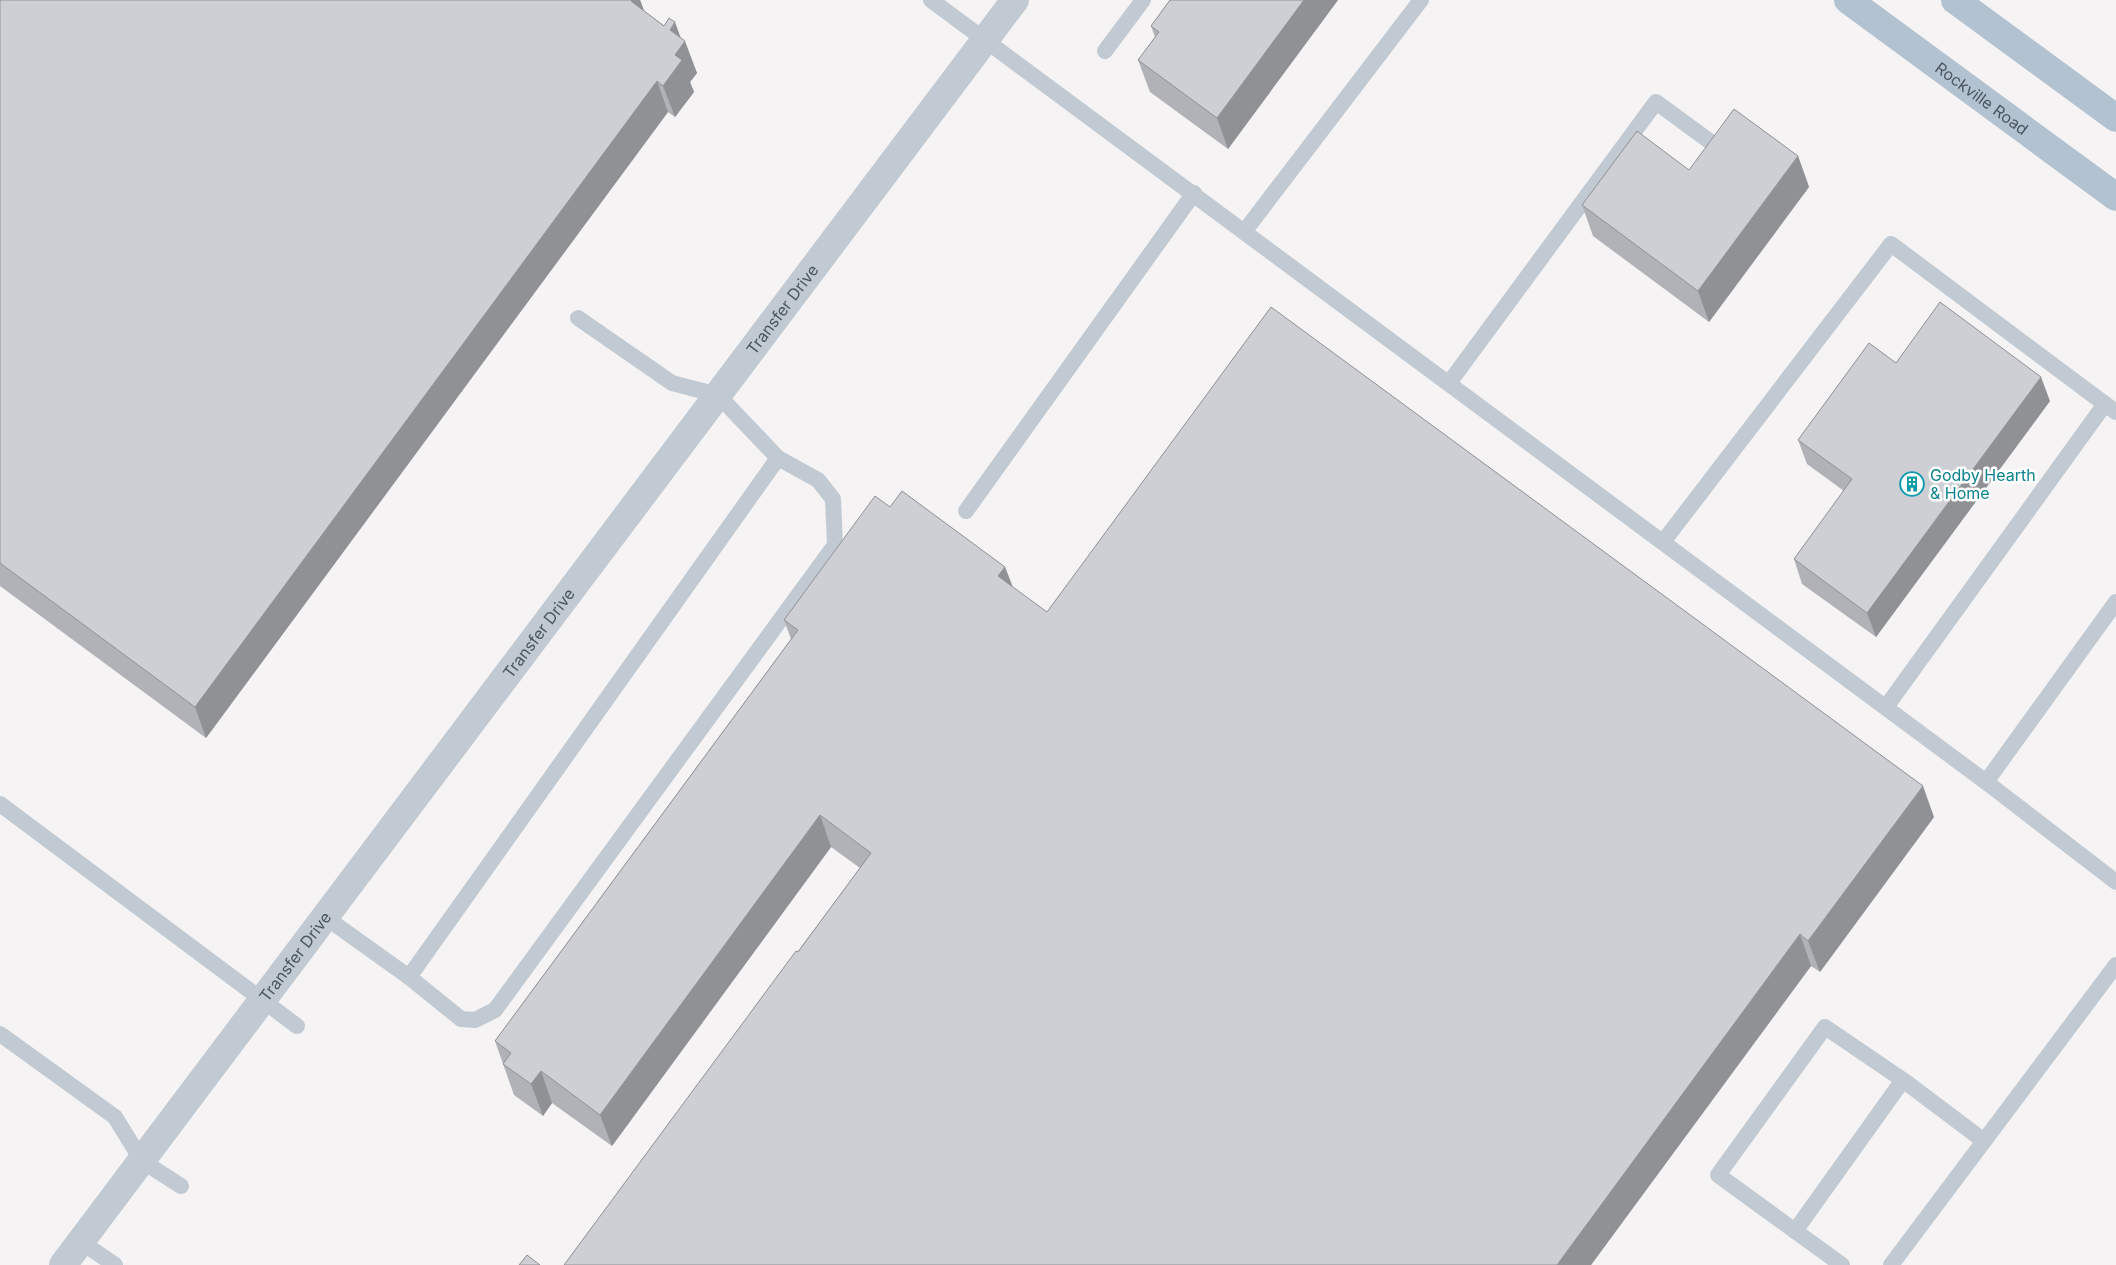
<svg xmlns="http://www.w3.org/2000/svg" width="2116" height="1265" viewBox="0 0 2116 1265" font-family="Inter,sans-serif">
<rect width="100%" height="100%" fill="#f5f3f3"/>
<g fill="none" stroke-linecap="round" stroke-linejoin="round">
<g stroke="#c1cad2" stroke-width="16">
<path d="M931,0L1986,782"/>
<path d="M1105,51L1143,0"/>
<path d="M1244,232L1421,0"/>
<path d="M1449,383L1656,102L1712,143"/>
<path d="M966,511L1194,193"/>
<path d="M1663,542L1891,244L2105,404"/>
<path d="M2116,602L1986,782L2116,882"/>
<path d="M1886,707L2105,404L2116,412"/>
<path d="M0,804L297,1026"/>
<path d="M325,917L409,977L778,458L718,395L672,383L578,318"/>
<path d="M409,977L461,1019L475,1020L495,1010L835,545L833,499L818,480L778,458"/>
<path d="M0,1034L115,1117L142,1161L181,1186"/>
<path d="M1795,1231L1903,1080"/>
<path d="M81,1242L115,1265"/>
<path d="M1842,1265L1718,1175L1825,1027L1903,1080L1984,1141"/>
<path d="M1891,1265L2116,965"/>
</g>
<path stroke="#c1cad2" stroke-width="28" id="s1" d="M63,1265L1015,0"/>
<g stroke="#b3c2d1" stroke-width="28">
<path id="s2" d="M1848,0L2116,197"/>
<path d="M1955,0L2116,118"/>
</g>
</g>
<g fill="#b0b2b7">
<path d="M0,0H640L644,11L681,38L697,73L690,82L694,92L675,117L668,112L206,738L0,586Z"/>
<path d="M1170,0H1338L1228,149L1150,92L1138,60L1155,37L1151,26Z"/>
<path d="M1798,156L1809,187L1709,322L1593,236L1582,205L1689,170Z"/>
<path d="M1896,363L2050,401L1876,637L1802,584L1794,559L1844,491L1807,464L1798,440Z"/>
<path d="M890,507L1005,567L1013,588L1047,612L1934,817L1820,972L1811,966L1591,1265H564L860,868L831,847L612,1146L552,1103L543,1116L514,1095L495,1041L791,639L784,620Z"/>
</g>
<g fill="#909195">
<path d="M632,0H640L649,24L631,1Z"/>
<path d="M1304,0H1338L1228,149L1217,118Z"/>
<path d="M675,22L683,44L685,41L697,73L690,82L694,92L675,117L663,86L675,55L670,30Z"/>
<path d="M657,81L668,112L206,738L195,707Z"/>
<path d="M1798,156L1809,187L1709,322L1698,291Z"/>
<path d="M2041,377L2050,401L1876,637L1867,613Z"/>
<path d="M1005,567L1017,598L998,576Z"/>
<path d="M1923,786L1934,817L1820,972L1808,941Z"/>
<path d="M820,815L831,847L612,1146L600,1115Z"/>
<path d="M1800,934L1811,966L1591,1265H1557Z"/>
<path d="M541,1071L552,1103L543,1116L531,1084Z"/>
</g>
<g fill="#cdcfd5" stroke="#909195">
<path d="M0,0H632L631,1L664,26L669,18L675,22L670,30L685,41L675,55L682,60L663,86L657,81L195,707L0,563Z"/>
<path d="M1170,0H1304L1217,118L1138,60L1159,32L1151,26Z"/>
<path d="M1734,109L1798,156L1698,291L1582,205L1637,131L1689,170Z"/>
<path d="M1940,302L2041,377L1867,613L1794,559L1852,479L1798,440L1869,343L1896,363Z"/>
<path d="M1271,307L1923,786L1808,941L1800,934L1557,1265H564L796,951L798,952L871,853L820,815L600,1115L541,1071L531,1084L503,1064L511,1053L495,1041L798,630L784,620L875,496L890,507L902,491L1005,567L998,576L1047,612Z"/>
<path d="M527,1255L540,1265H519Z"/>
</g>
<defs>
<g id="building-ring" transform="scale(1.25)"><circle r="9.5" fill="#fff" stroke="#0f9aa8" stroke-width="1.5"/><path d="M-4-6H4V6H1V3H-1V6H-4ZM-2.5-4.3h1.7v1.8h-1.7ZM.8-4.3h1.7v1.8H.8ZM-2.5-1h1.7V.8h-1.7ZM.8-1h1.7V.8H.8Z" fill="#0f9aa8"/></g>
</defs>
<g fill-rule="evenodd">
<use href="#building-ring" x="1912" y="484"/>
</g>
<g text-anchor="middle" stroke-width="5" stroke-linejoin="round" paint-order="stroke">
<g font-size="16" fill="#4a5661" stroke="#fff">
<text dy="6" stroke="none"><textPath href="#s2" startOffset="166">Rockville Road</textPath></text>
<text dy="6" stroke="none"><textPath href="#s1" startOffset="1196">Transfer Drive</textPath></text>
<text dy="6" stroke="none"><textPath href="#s1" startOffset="791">Transfer Drive</textPath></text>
<text dy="6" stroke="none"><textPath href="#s1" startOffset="386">Transfer Drive</textPath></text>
</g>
<g font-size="16" fill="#0d838f" stroke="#fff" text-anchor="start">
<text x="1930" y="481">Godby Hearth<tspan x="1930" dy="18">&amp; Home</tspan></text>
</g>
</g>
</svg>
